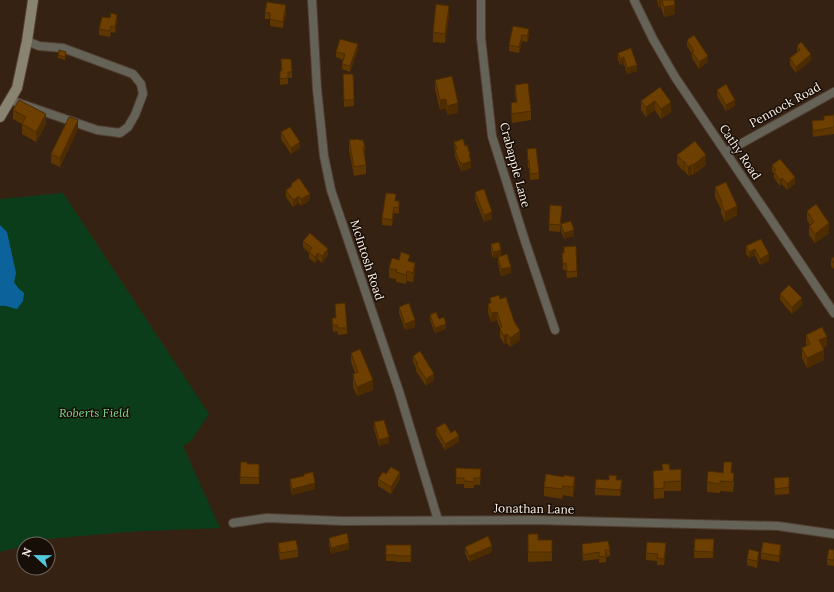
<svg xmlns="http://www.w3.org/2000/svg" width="834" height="592" viewBox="0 0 834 592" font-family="Lora,serif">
<rect width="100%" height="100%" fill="#362213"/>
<path fill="#0b3d1b" d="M63,193L209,414L192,440L183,446L220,528L125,532L48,539L31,544H24V546L0,552V199Z"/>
<path fill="#0c639b" d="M0,225L7,232L16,273L14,282L18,288L24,293L23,301L17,309C10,308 8,305 0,306Z"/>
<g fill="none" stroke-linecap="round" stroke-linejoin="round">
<g stroke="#523f31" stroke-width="10">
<g id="minor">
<path d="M312,0L317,89L324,156L331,190L399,391L438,520"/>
<path d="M481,0V38L492,136L525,241L555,330"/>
<path d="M634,0L653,39L675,77L834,313"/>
<path d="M10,100L97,130L120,133L128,127L135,115L143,94L141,84L133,74L63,48L39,46L27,41"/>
<path d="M726,152L834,92"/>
<path d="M233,523L267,518L343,521L534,520L778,526L834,534"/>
</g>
</g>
<g stroke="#523f31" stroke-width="12">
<path id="secondary" d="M0,117L17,88L27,41L33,0"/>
</g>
<use href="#minor" stroke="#656257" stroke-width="8"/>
<use href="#secondary" stroke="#898371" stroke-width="10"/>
</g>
<g fill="#5e3600">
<path d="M657,0H674L675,14L664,17L661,7L659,8Z"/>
<path d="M265,12H286L283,28L270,26V19H265Z"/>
<path d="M449,15L445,43L433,42V32Z"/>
<path d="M117,21L115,33L111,32L110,37L99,35V29Z"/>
<path d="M513,26L529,36L527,42L522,41L519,53L509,51V45Z"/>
<path d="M687,40L708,62L699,69L692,58V54L687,46Z"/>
<path d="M797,46L811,60L796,73L790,65V58L797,53Z"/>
<path d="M358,50L350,72L342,69V64L343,60L336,57V52Z"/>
<path d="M618,53L637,71L627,74L624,64L620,65L618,59Z"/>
<path d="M58,55H66L65,60L58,58Z"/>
<path d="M281,59L292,72V78H288V84L280,85V71H281Z"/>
<path d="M343,74H353L354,106L344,107Z"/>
<path d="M435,80L458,113L447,115L446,108L440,110L435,89Z"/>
<path d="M515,85L531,111V120L512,123L511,112V103L516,102L515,94Z"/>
<path d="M660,87L671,112L661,119L655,110L646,117L641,110V101Z"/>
<path d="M717,90L735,106L726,111L717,96Z"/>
<path d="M13,110L46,124L36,142L22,134V124L13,119Z"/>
<path d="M834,115V134L813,137L812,121L824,120V116Z"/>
<path d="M78,129L60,167L51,163V154Z"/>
<path d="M281,132L300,148L291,154L281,139Z"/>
<path d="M349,140H359L365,147L364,157L366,165V174L354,176L349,150Z"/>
<path d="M454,142L470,160L471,168L462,171L461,169H460L455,156Z"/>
<path d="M527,149L539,173V179L530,180L529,168H528Z"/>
<path d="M677,155L706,165L693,175L692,174L688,176L684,170L683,171L677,164Z"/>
<path d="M772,165L795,184L787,190L782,184L780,186L774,178V174L772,171Z"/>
<path d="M291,184L310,200L301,206L299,203L293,207L286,197V190L291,187Z"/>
<path d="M715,187L737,215L725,222L721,213V209L715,197Z"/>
<path d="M475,192L492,219L484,222L475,199Z"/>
<path d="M396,201L399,208V214L394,213L392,226L382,225V218Z"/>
<path d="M807,211L829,233L815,243L809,235V226L810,225L807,220Z"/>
<path d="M562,212L560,232L549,231V224Z"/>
<path d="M561,224L574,236L564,239L561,231Z"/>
<path d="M761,239L769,261L760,265L755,255L749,258L746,253V246Z"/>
<path d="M303,241L328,255L322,263L318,259L315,263L309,258V253L303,247Z"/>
<path d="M491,244L501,256L511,273L501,276L498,263V257L493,258L491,251Z"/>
<path d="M562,253L577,271V277L567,278L566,270H563Z"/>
<path d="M834,257V269L831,266V259Z"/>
<path d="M410,262L415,273L413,282L407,281L406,284L396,282V279L389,278V268Z"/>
<path d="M780,294L802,305L792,314L780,300Z"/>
<path d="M490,298L500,299L514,321L520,340L510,347L507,343L504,344L500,337V328L497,320L491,322L488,312V304L490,303Z"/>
<path d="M335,304L347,328V334L338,335L337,331L333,332L332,318H336Z"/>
<path d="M399,307L415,327L405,330L399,313Z"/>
<path d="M430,315L439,319L446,329L435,333L430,320Z"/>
<path d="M806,335L827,346L823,348L824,360L807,368L802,358V348L807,346L806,344Z"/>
<path d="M351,353L373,390L357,396L353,387V374L355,373L351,362Z"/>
<path d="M413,356L434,380L426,386L416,371V368L413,362Z"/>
<path d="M374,422L389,443L379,446L374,429Z"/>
<path d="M436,428L459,442L445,450L436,435Z"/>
<path d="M241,462L247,464H259V484H240Z"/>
<path d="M662,464L670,470L681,481V491H664V498L654,499L653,471L662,470Z"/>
<path d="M456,468L481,469L480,485H474V488H464V484H456Z"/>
<path d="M732,473L734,483L733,492L720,491V493L707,492V482Z"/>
<path d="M386,474L400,479L391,494L378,486V479Z"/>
<path d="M546,474L575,486L573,497L563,495L562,499L544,496V487Z"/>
<path d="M304,476L315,489L292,495L290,485V479Z"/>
<path d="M774,478L789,487V494L775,495Z"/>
<path d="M609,480H617L622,487L620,496L595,495V488Z"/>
<path d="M528,534L538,540H552V561L528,562Z"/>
<path d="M329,538L349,549L331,554L329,544Z"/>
<path d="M695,539H714L713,558H694Z"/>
<path d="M278,543L298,550V557L280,560L278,549Z"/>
<path d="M582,544L610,550V556L606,557V562L599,563V559L583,561L582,550Z"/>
<path d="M386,545H411V562H396V561H386Z"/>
<path d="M465,547L492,552L469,562L465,553Z"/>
<path d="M666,550L664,565H657V561L646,560V553Z"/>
<path d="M834,550V566L827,565V559Z"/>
<path d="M781,552L779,562L761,559V553Z"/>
<path d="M759,558L757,568L747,565V559Z"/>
</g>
<g fill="#4c2c00">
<path d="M659,0H661V7L659,8Z"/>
<path d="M286,5V12L283,28V22Z"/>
<path d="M675,5V14L664,17V7Z"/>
<path d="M449,6V15L445,43V34Z"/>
<path d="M117,15V21L115,33V27Z"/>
<path d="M529,29V36L527,42V36Z"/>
<path d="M522,35V41L519,53V47Z"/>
<path d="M358,44V50L350,72V66Z"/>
<path d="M811,54V60L796,73V67Z"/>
<path d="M708,56V62L699,69V62Z"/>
<path d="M624,57V64L620,65V59Z"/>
<path d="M637,65V71L627,74V68Z"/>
<path d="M446,99V108L440,110V100Z"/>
<path d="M735,100V106L726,111V105Z"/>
<path d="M655,101V110L646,117V107Z"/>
<path d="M671,102V112L661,119V109Z"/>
<path d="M458,103V113L447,115V106Z"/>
<path d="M46,114V124L36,142V132Z"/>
<path d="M78,120V129L60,167V158Z"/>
<path d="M300,142V148L291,154V148Z"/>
<path d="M706,155V165L693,175V165Z"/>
<path d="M471,161V168L462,171V164Z"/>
<path d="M684,161V170L683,171V162Z"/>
<path d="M461,162V169H460V163Z"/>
<path d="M692,164V174L688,176V167Z"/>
<path d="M795,177V184L787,190V184Z"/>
<path d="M782,178V184L780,186V180Z"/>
<path d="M310,194V200L301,206V199Z"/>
<path d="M299,196V203L293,207V200Z"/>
<path d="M737,206V215L725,222V212Z"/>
<path d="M394,207V213L392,226V220Z"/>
<path d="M492,212V219L484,222V215Z"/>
<path d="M829,223V233L815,243V234Z"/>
<path d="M574,230V236L564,239V233Z"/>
<path d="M328,249V255L322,263V256Z"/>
<path d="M755,249V255L749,258V252Z"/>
<path d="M501,250V256L493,258V252Z"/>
<path d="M318,253V259L315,263V257Z"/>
<path d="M769,254V261L760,265V259Z"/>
<path d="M415,263V273L413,282V273Z"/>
<path d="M511,267V273L501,276V269Z"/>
<path d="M407,271V281L406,284V275Z"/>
<path d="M802,298V305L792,314V307Z"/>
<path d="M497,312V320L491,322V313Z"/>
<path d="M415,320V327L405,330V324Z"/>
<path d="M446,324V329L435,333V328Z"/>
<path d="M520,331V340L510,347V338Z"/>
<path d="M507,334V343L504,344V336Z"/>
<path d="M827,337V346L819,350V340Z"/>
<path d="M824,350V360L807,368V358Z"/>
<path d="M434,374V380L426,386V379Z"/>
<path d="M373,380V390L357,396V387Z"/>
<path d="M459,436V442L445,450V444Z"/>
<path d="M389,437V443L379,446V440Z"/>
<path d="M400,472V479L391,494V487Z"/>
<path d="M575,477V486L573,497V487Z"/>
<path d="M622,480V487L620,496V490Z"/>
<path d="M315,483V489L292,495V489Z"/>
<path d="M349,543V549L331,554V548Z"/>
<path d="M781,545V552L779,562V556Z"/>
<path d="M492,546V552L469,562V556Z"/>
<path d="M759,552V558L757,568V561Z"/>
</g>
<g fill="#6d3f00" stroke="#4c2c00">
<path d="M662,0H674L675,5L664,7Z"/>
<path d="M267,2L286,5L283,22L270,19V13L265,12Z"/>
<path d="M436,4L449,6L445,34L433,32Z"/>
<path d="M111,13L117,15L115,27L111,26L110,31L99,29L102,17L110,18Z"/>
<path d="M513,26L529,29L527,36L522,35L519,47L509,45Z"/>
<path d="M694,35L708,56L699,62L692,52L694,51L687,40Z"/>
<path d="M340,39L358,44L350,66L342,64L345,54L336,52Z"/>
<path d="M801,42L811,54L796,67L790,58L800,50L797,46Z"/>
<path d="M631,48L637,65L627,68L624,57L620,59L618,53Z"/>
<path d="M59,50L66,52L65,57L58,55Z"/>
<path d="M281,59H291L292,72H288V78L280,79V71H282Z"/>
<path d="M343,74H353L354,100H344Z"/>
<path d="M452,76L458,103L447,106L446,99L440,100L435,80Z"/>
<path d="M528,83L531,111L512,114L511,103L517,102L515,85Z"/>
<path d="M726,84L735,100L726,105L717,90Z"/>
<path d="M660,87L671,102L661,109L655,101L646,107L641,101Z"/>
<path d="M19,100L46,114L36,132L22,124L26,117L13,110Z"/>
<path d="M834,115V127L813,131L812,121L824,120V116Z"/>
<path d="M69,117L78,120L60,158L51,154Z"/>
<path d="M290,127L300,142L291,148L281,132Z"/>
<path d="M358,139L359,140H363L365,147H363L366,165L354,167L349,140Z"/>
<path d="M463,139L465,146L467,145L470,154L469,155L471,161L462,164L461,162L460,163L455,150L457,149L454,142Z"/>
<path d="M695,141L706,155L693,165L692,164L688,167L684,161L683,162L677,155Z"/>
<path d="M536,148L539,173L530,174L529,161H528L527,149Z"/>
<path d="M780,159L795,177L787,184L782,178L780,180L774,172L776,170L772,165Z"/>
<path d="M299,178L310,194L301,199L299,196L293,200L286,190L292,186L291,184Z"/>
<path d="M726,182L737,206L725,212L721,203L722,202L715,187Z"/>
<path d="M484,189L492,212L484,215L475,192Z"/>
<path d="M386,193L396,194L395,201H399V208L394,207L392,220L382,218Z"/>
<path d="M816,204L829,223L815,234L809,226L814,222L807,211Z"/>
<path d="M550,205L562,206L560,225L549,224Z"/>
<path d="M571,221L574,230L564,233L561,224Z"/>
<path d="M310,233L328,249L322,256L318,253L315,257L309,252L312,248L303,241Z"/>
<path d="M761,239L769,254L760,259L755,249L749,252L746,246Z"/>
<path d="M499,242L501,250L493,252L491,244Z"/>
<path d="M576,246L577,271L567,272L566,263L563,264L562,253H564V247Z"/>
<path d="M401,252L410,255L408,261L415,263L413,273L407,271L406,275L396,272L397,270L389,268L392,258L399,260Z"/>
<path d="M507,254L511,267L501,269L498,257Z"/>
<path d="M834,257V263L831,259Z"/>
<path d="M789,285L802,298L792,307L780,294Z"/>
<path d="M499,295L500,299L506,297L514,321L520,331L510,338L507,334L504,336L500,329L502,327L497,312L491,313L488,304L491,303L490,298Z"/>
<path d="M345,303L347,328H338L337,325H333L332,318H336L335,304Z"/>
<path d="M409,303L415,320L405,324L399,307Z"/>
<path d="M436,312L439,319L444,317L446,324L435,328L430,315Z"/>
<path d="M822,327L827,337L819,340L824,350L807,358L802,348L810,344L806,335Z"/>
<path d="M360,349L373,380L357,387L353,377H354L353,374L358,372L351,353Z"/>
<path d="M420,351L434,374L426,379L416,364H418L413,356Z"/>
<path d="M384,420L389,437L379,440L374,422Z"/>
<path d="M445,423L451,433L455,430L459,436L445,444L436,428Z"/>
<path d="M241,462H247V464H259V478L240,477Z"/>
<path d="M724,462H732L731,473H734L733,482L720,481V484L707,482L708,471L723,473Z"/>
<path d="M662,464H669L670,470L681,469V481L664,482V488L654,489L653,471L663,470Z"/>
<path d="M391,467L400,472L391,487L378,479L383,472L386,474Z"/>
<path d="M456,468L481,469L480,478H474V482L464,481V478H456Z"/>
<path d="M313,472L315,483L292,489L290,479L304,476V474Z"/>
<path d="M546,474L564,477V475L575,477L573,487L563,486L562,489L544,487Z"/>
<path d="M609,475L617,476L616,480H622L620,490L595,488L596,479L609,480Z"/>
<path d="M789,477V487L775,489L774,478Z"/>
<path d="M347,533L349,543L331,548L329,538Z"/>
<path d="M528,534H538V540H552V552H528Z"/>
<path d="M488,536L492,546L469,556L465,547Z"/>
<path d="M695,539H714L713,552L694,551Z"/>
<path d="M296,540L298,550L280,553L278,543Z"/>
<path d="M608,541L610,550H605L606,556L599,557V552L583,555L582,544Z"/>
<path d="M647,542L666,543L664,559L657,558L658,554L646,553Z"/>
<path d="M763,542L781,545L779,556L761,553Z"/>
<path d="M386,545H411V556H396V555H386Z"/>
<path d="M749,549L759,552L757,561L747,559Z"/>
<path d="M829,549L834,550V560L827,559Z"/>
</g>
<g text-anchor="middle" stroke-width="3" stroke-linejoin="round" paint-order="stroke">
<g font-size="12" fill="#fef0e6" stroke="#170e07">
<text transform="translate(785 105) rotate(-29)" y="4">Pennock Road</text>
<text transform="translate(740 152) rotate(56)" y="4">Cathy Road</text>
<text transform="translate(515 165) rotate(75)" y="4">Crabapple Lane</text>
<text transform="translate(367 260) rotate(72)" y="4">McIntosh Road</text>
<text transform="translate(534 509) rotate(1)" y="4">Jonathan Lane</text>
</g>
<g font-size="12" font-style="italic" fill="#79de90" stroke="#170e07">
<text x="94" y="417">Roberts Field</text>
</g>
</g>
<g transform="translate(36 556) rotate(292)"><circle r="19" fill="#170e07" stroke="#736860"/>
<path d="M0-3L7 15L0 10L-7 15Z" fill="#53cadc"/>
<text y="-6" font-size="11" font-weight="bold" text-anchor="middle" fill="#fef0e6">N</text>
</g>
</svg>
